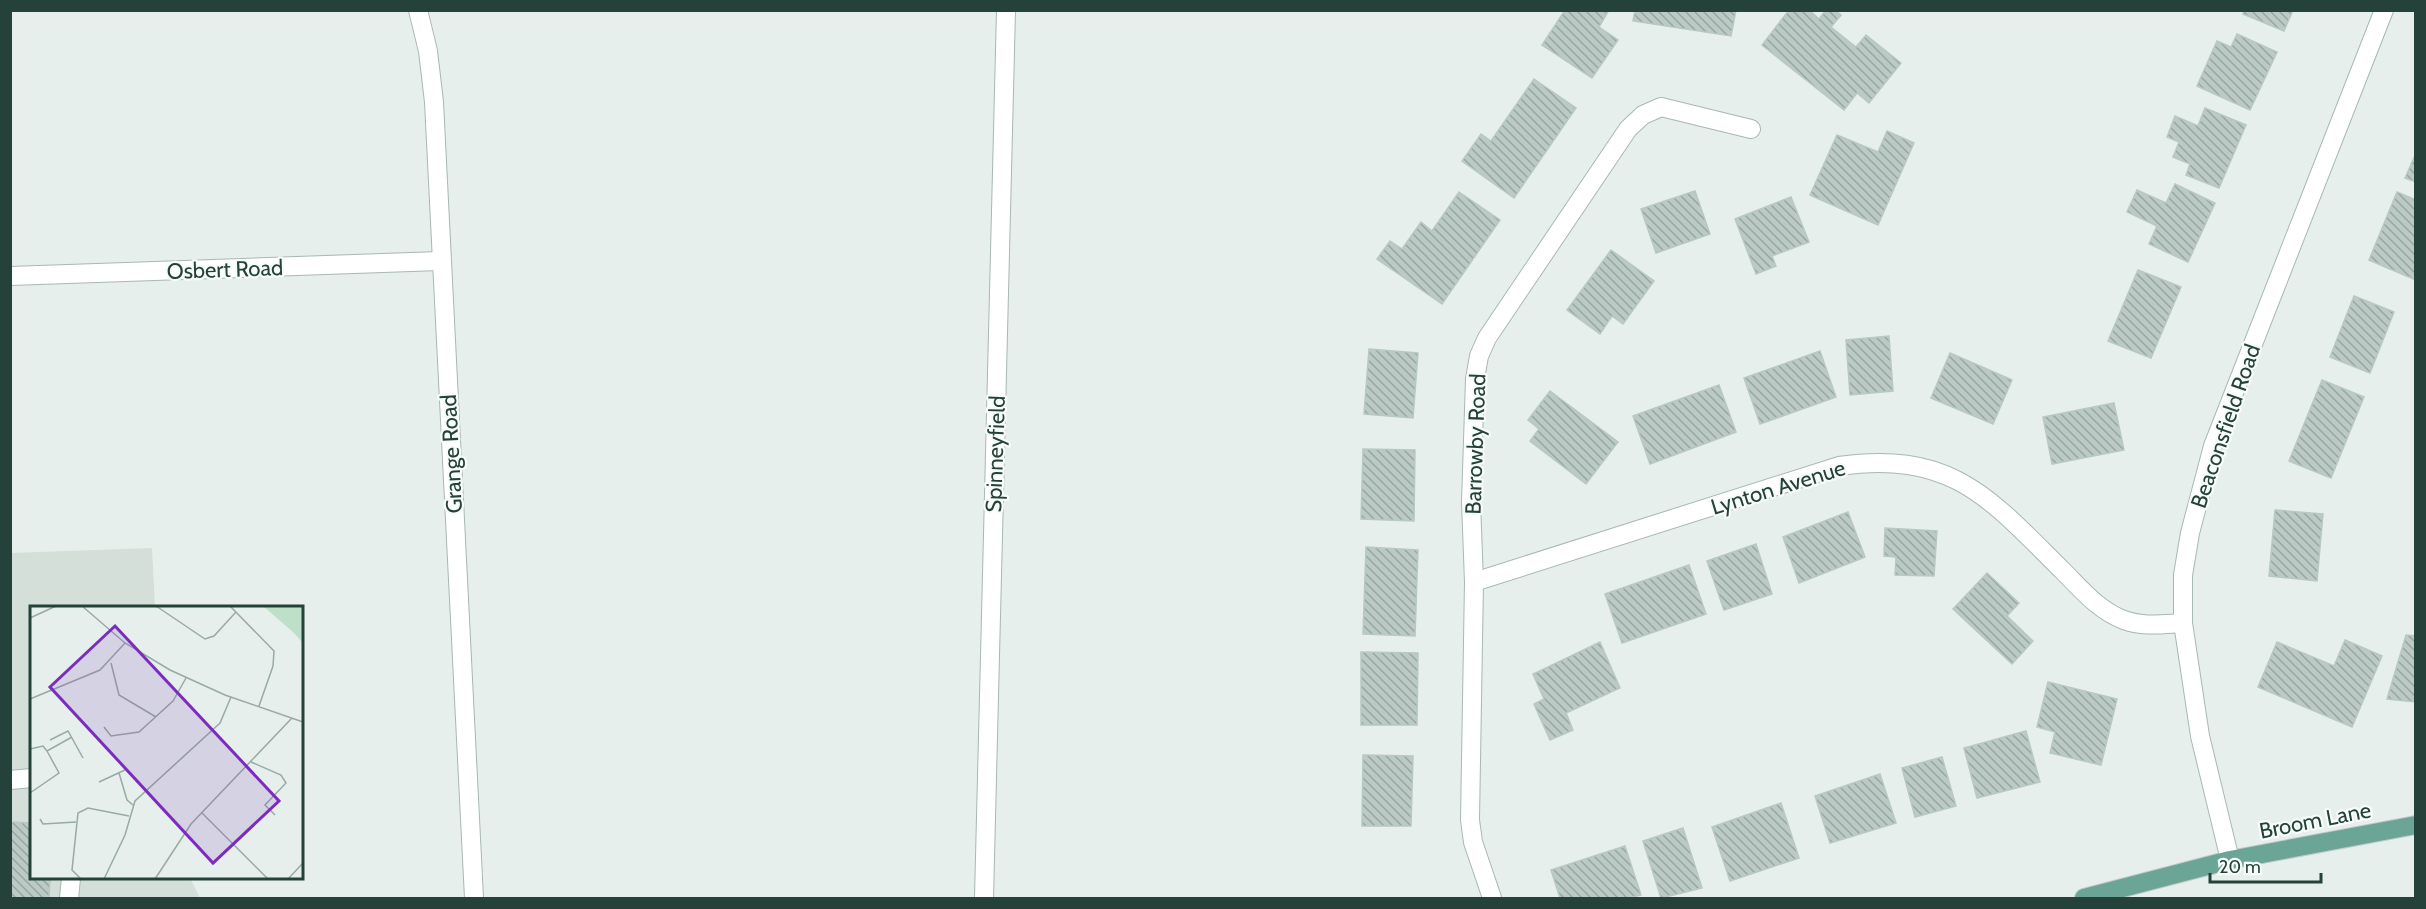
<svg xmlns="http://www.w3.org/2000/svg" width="2426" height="909" viewBox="0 0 2426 909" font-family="Cabin,sans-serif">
<defs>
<pattern id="building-back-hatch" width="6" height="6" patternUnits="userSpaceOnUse" patternTransform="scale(1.5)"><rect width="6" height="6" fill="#bbcac4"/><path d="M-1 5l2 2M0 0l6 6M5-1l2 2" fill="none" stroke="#98a6a0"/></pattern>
</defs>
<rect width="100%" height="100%" fill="#e6efeb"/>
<path fill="#d4dfda" d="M152,548L155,607L32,608V878H190L200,898H11L10,553Z"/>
<g fill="url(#building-back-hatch)" stroke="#b8c9c2" stroke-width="1.5">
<path d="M1565,10H1609L1599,27L1618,40L1592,78L1542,45Z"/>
<path d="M1635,10H1736L1731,36L1633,21Z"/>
<path d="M1789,10H1809L1819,19L1826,10H1835L1841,15L1831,27L1856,47L1866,35L1901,63L1869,103L1857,93L1844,110L1762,45Z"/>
<path d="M2244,10H2293L2284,31L2243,14Z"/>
<path d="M2237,34L2277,52L2250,110L2197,86L2217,41L2231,47Z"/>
<path d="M1534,79L1576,108L1514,198L1462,161L1481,134L1491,141Z"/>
<path d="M2205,108L2246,125L2219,188L2186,175L2190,164L2173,157L2179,142L2167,137L2175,116L2198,126Z"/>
<path d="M1887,131L1914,143L1878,225L1810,195L1837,135L1878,152Z"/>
<path d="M2416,153V182L2405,178Z"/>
<path d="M2175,184L2215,203L2188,262L2149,244L2157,226L2127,212L2137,190L2166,203Z"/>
<path d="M1695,191L1710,234L1656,253L1641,209Z"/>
<path d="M1459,192L1500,220L1442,304L1377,259L1390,241L1402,249L1421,222L1432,231Z"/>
<path d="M2397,192L2416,200V280L2369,260Z"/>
<path d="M1791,197L1809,242L1772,256L1776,266L1756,274L1735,219Z"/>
<path d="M1611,250L1654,281L1623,324L1612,316L1600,334L1567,310Z"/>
<path d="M2138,270L2181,287L2151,358L2108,341Z"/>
<path d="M2354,296L2394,312L2370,373L2330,357Z"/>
<path d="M1889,336L1893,391L1850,395L1846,340Z"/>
<path d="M1369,349L1418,353L1413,418L1364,414Z"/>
<path d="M1820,351L1836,397L1760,424L1744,378Z"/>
<path d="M1950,353L2012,380L1993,424L1931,398Z"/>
<path d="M2322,380L2364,397L2331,478L2289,461Z"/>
<path d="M1719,385L1736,432L1650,464L1633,416Z"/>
<path d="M1550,391L1618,442L1586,484L1530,441L1539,429L1528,420Z"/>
<path d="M2114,403L2124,450L2052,464L2043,417Z"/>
<path d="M1363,449L1415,450L1414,521L1361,519Z"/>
<path d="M2275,510L2323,514L2317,581L2269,576Z"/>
<path d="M1848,512L1865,557L1799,583L1783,537Z"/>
<path d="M1885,528L1937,531L1934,576L1895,575L1896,557L1884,556Z"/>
<path d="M1756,544L1772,594L1724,610L1707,561Z"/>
<path d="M1366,547L1418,550L1415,636L1363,634Z"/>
<path d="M1689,565L1706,614L1622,643L1605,594Z"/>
<path d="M1987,573L2019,603L2007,616L2033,641L2012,664L1953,609Z"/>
<path d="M2406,635L2416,636V702L2387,699Z"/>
<path d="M2345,640L2382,656L2352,727L2258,687L2277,642L2334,666Z"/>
<path d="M1600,642L1620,688L1566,713L1573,730L1550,740L1534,704L1544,699L1533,674Z"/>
<path d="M1361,652L1418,653L1417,725H1361Z"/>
<path d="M2048,682L2117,699L2101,765L2050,753L2055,732L2037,727Z"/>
<path d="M2026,731L2040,782L1977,798L1964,748Z"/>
<path d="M1363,755L1413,756L1411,826H1362Z"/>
<path d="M1942,757L1956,806L1915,817L1902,768Z"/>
<path d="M1880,774L1896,823L1830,843L1815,796Z"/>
<path d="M1781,803L1799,858L1730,881L1712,827Z"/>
<path d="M10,822L32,823V878H50L49,898H10Z"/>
<path d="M1683,828L1702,888L1661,898L1643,841Z"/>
<path d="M1625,846L1641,895L1629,898H1560L1551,870Z"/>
</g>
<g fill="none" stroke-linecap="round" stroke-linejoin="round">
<g stroke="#a8b8b2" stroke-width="20">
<g id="minor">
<path d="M418,10L428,51L434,102L474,898"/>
<path d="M10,276L440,261"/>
<path d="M1474,582L1839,466C1953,450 1990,499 2063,571C2081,589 2099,611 2124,620C2143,627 2162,624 2183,623"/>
<path d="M10,780L32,778"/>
<path d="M2230,860L2200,736L2183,623V575L2190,533L2213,446L2384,10"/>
<path d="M69,898L71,878"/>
<path d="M984,898L1006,10"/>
<path d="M1492,898L1473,842L1470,820L1474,582L1471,502L1475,379L1479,356L1487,338L1628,129L1643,115L1661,107L1751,129"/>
</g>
</g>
<g stroke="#c2cac8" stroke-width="20">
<path id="major" d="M2084,898L2230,860L2416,825"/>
</g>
<use href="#minor" stroke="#fff" stroke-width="18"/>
<use href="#major" stroke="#6aa596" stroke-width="18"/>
</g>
<g text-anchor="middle" stroke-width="4.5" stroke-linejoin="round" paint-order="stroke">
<g font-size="22" fill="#24423a" stroke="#f7fbf9">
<text transform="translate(225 269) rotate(-2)" y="8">Osbert Road</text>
<text transform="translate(2225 426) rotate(-71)" y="8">Beaconsfield Road</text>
<text transform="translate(1475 444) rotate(-88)" y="8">Barrowby Road</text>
<text transform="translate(451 454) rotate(-93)" y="8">Grange Road</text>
<text transform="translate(995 454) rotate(-88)" y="8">Spinneyfield</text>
<text transform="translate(1778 487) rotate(-17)" y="8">Lynton Avenue</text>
<text transform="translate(2315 820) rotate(-11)" y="8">Broom Lane</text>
</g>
</g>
<g transform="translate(30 606)">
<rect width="273" height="273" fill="#e6efeb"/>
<path d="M233,0H273V37L263,26Z" fill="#bfe0c8"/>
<path fill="none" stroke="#98aaa4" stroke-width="1.5" d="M52,0L95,37L140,64L195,89L273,116M126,0L175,33L184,30L206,6M200,0L244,45L243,60L229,100M0,12L26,0M81,57L89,89L126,111M0,93L70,64L95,37M74,121L81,130L109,126L143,95L156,72M20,134L38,125L53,152M0,143L13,140L17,145L42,131M221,156L251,169L256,177L235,199L245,209M89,167L97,194L103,199M69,176L95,164M0,187L29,167L17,145M172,207L238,273M10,213L13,218L46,216M51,273L42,264L48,207L58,202L99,210M74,273L95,229L105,195L190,117L201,91M125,273L161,218L262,112M258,273L273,257"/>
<path fill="#7b2cbf" fill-opacity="0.15" stroke="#7b2cbf" stroke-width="3" d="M85,20L249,195L183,257L20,81Z"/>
<rect width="273" height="273" fill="none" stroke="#24423a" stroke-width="3"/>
</g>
<rect width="2426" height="909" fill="none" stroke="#24423a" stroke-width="24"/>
<path d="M2210 873v9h111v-9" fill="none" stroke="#24423a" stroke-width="3"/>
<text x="2219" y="873" font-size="18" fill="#24423a" stroke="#f7fbf9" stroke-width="4.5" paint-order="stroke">20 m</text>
</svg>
